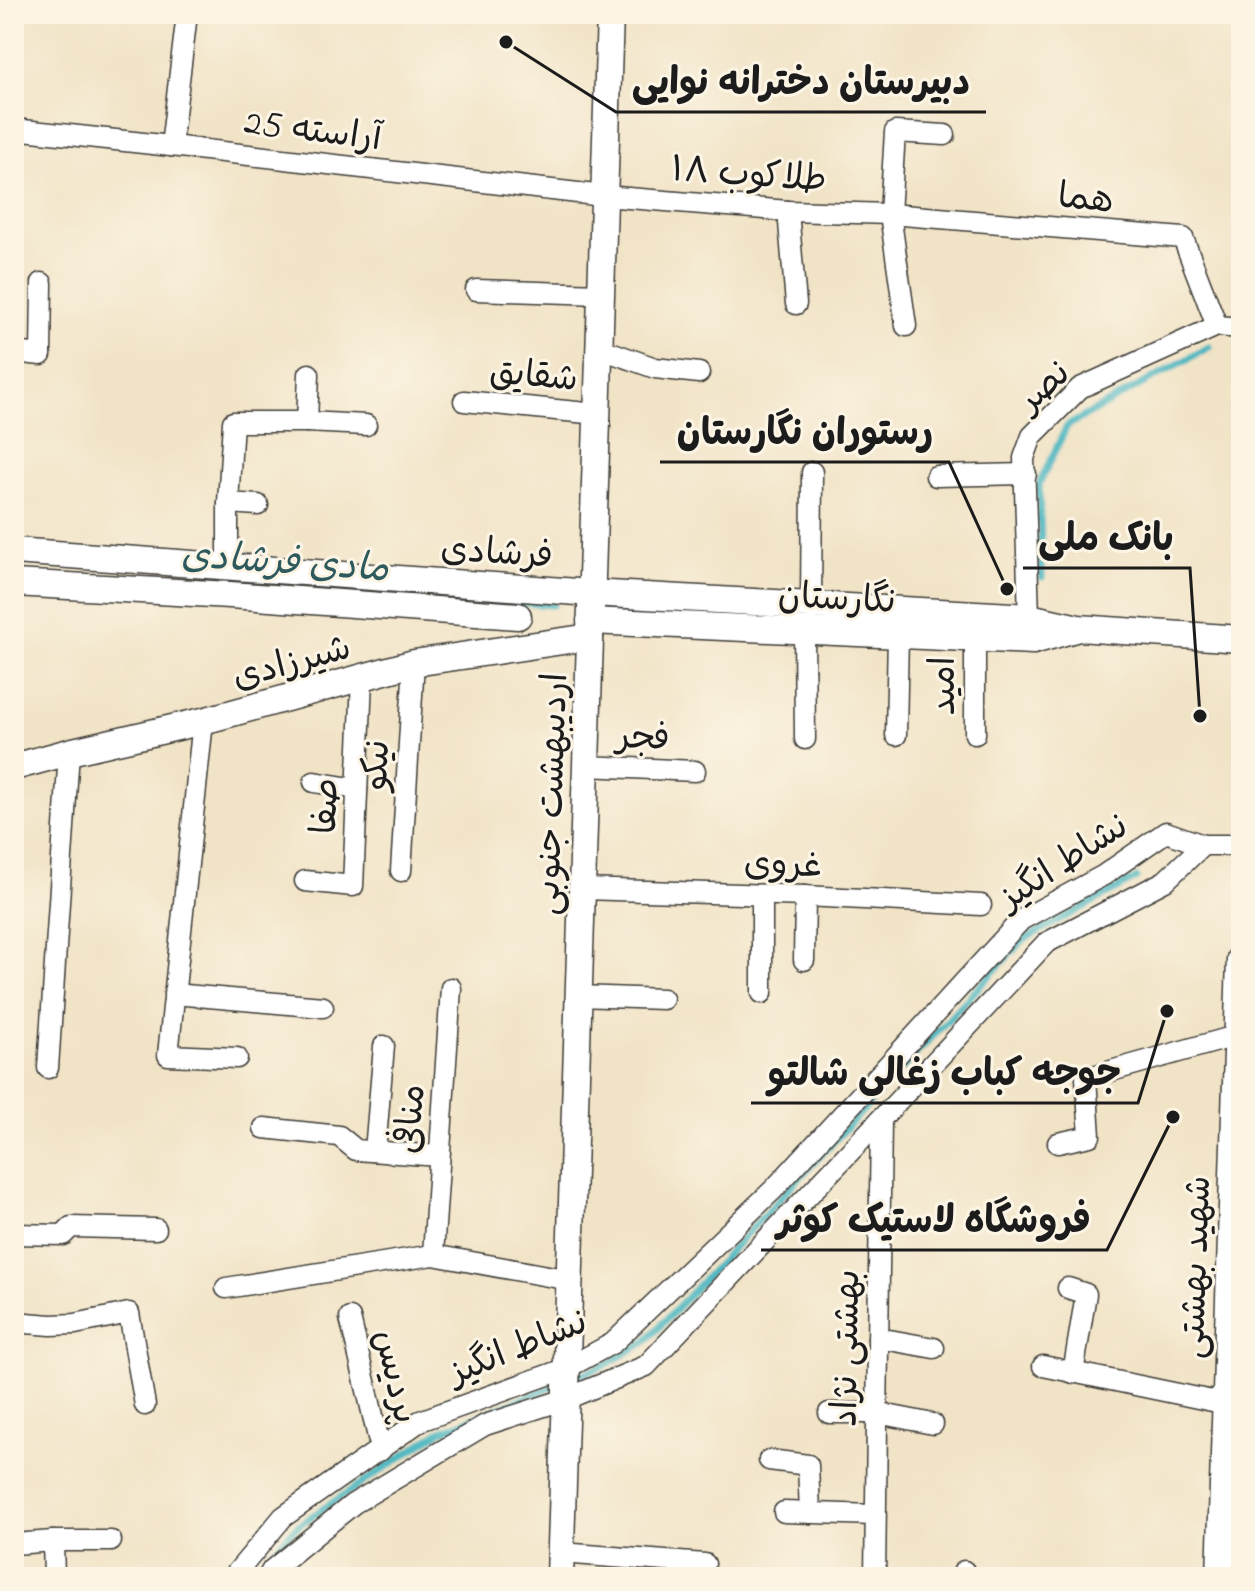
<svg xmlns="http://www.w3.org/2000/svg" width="1255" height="1591" viewBox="0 0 1255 1591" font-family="'Indie Flower','Playpen Sans Arabic',sans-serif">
<rect width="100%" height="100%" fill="#fcf5e5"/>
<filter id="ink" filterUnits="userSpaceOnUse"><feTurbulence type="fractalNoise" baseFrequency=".0125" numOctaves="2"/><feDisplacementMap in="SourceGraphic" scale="16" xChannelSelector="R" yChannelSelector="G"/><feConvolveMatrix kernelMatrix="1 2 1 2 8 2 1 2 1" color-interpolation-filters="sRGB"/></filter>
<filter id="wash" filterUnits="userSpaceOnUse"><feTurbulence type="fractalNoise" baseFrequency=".006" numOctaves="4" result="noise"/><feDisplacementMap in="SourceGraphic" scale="32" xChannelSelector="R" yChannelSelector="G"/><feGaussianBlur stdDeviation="1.8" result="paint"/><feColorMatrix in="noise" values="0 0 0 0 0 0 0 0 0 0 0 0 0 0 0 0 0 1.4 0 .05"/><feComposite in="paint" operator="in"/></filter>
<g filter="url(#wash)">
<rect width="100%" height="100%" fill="#f1e3c6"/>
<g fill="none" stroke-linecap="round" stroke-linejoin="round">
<g stroke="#48b6c1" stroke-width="7">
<path d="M1042,577L1039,484L1067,426L1209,347"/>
<path d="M475,600L553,605"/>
<path d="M575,1377L605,1365L645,1342L1023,940L1137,878"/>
<path d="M249,1577L252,1572L297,1526L439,1432L559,1384"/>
</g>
</g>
</g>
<g filter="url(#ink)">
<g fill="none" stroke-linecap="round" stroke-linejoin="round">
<g stroke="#3c3a36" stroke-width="23">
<g id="minor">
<path d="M14,129L171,146L604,196L788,211L890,214L1183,238L1217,326"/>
<path d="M171,146L187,14"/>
<path d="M788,211L796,304"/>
<path d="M476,290L601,294"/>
<path d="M906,326L890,214L895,132L945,135"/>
<path d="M599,348L655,368L699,373"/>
<path d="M14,352L41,355L42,283"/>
<path d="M464,401L597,414"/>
<path d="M307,422L309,374"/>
<path d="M936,476L1026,474"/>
<path d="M228,503L258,505"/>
<path d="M228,566V503L233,422H307L366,425"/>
<path d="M811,605L812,472"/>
<path d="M1029,617L1024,458L1032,436L1080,388L1217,326L1241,328"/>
<path d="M804,630L805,739"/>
<path d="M203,721L168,1055L237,1058"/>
<path d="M975,734V639"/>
<path d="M896,735L898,634"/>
<path d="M587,766L695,771"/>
<path d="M314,782L357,789"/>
<path d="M401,871L414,663"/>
<path d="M305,881L353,886L362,679"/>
<path d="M582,889L805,896L981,905"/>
<path d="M804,960L805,896"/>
<path d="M762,993V895"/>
<path d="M174,994L323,1007"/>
<path d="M578,996L663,999"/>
<path d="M48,1068L69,752"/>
<path d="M264,1128L339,1136L356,1150L439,1156"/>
<path d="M1058,1143L1090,1136L1086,1078L1239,1035"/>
<path d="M375,1151L384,1046"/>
<path d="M14,1234L63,1235L71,1227L156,1229"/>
<path d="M433,1255L451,988"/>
<path d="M226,1288L433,1255L570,1280"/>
<path d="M1068,1288L1086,1294L1073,1373"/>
<path d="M350,1318L381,1450"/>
<path d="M14,1322L51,1325L75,1324L129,1313L145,1405"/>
<path d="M878,1338L934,1348"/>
<path d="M1043,1366L1227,1404"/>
<path d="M829,1413H877L933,1424"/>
<path d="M769,1460L808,1465L810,1513"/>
<path d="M784,1512L875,1515"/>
<path d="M53,1541L54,1577"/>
<path d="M14,1544L53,1541H111"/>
<path d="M561,1553L705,1564"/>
<path d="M964,1571V1577"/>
<path d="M233,1577L283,1517L420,1421L567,1368L613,1343L774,1189L1021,920L1104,875L1166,832L1203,845H1241"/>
<path d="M268,1577L272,1570L353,1504L485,1425L566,1399L646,1366L881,1119L1046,943L1165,881L1203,845"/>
<path d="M875,1577L881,1119"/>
<path d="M1236,1577L1241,1399"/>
</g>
</g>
<g stroke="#3c3a36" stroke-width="29">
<g id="tertiary">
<path d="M14,551L591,593L1029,617L1078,628L1241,639"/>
<path d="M14,583L230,595L518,616"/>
<path d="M590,621L1033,641L1075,629"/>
<path d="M14,767L69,752L203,721L414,663L590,637"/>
<path d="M560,1577L610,14"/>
</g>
</g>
<g stroke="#3c3a36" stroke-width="31">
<path id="secondary" d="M1221,1577L1241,959"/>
</g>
<use href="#minor" stroke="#fff" stroke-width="20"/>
<use href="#tertiary" stroke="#fff" stroke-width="26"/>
<use href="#secondary" stroke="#fff" stroke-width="28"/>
</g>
</g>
<g text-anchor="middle" stroke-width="6" stroke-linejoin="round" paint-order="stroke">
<g font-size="36" fill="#1c1c1c" stroke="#fcf5e5">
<text transform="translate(313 128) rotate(7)" y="13">آراسته 25</text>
<text transform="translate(749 172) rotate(4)" y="13">طلاکوب ۱۸</text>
<text transform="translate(1086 196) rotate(5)" y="13">هما</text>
<text transform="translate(534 373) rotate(5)" y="13">شقایق</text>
<text transform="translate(1042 385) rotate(-42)" y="13">نصر</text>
<text transform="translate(497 550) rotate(4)" y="13">فرشادی</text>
<text transform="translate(837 596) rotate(3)" y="13">نگارستان</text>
<text transform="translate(291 660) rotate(-15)" y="13">شیرزادی</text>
<text transform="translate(941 686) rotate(-90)" y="13">امید</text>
<text transform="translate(643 735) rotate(2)" y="13">فجر</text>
<text transform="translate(374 765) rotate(-87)" y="13">نیکو</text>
<text transform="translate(549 794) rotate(-88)" y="13">اردیبهشت جنوبی</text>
<text transform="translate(323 806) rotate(-88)" y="13">صفا</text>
<text transform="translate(1062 860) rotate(-33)" y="13">نشاط انگیز</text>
<text transform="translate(783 862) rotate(2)" y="13">غروی</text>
<text transform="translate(408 1119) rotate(-86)" y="13">منافی</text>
<text transform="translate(1193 1267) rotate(-88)" y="13">شهید بهشتی</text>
<text transform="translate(517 1345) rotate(-22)" y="13">نشاط انگیز</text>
<text transform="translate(844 1348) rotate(-89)" y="13">بهشتی نژاد</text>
<text transform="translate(398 1376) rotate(77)" y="13">پردیس</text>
</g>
<g font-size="38" font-style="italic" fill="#2e5a5e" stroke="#fcf5e5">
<text transform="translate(285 560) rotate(4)" y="13">مادی فرشادی</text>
</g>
</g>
<path fill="none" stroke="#1c1c1c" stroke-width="3" d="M506 42L616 112H986M1007 589L949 462H660M1200 716L1190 568H1023M1167 1011L1138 1103H751M1173 1117L1107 1250H761"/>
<g fill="#1c1c1c" stroke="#fcf5e5" stroke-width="3">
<circle cx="506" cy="42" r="8"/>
<circle cx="1007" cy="589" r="8"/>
<circle cx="1200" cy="716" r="8"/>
<circle cx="1167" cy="1011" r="8"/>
<circle cx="1173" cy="1117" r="8"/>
</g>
<g font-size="38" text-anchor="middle" font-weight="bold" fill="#1c1c1c" stroke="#fcf5e5" stroke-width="6" stroke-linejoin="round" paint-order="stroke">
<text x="801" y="94">دبیرستان دخترانه نوایی</text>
<text x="805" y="444">رستوران نگارستان</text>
<text x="1106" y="550">بانک ملی</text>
<text x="944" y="1085">جوجه کباب زغالی شالتو</text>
<text x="934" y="1232">فروشگاه لاستیک کوثر</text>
</g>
<rect width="1255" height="1591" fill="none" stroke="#fcf5e5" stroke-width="48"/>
</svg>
